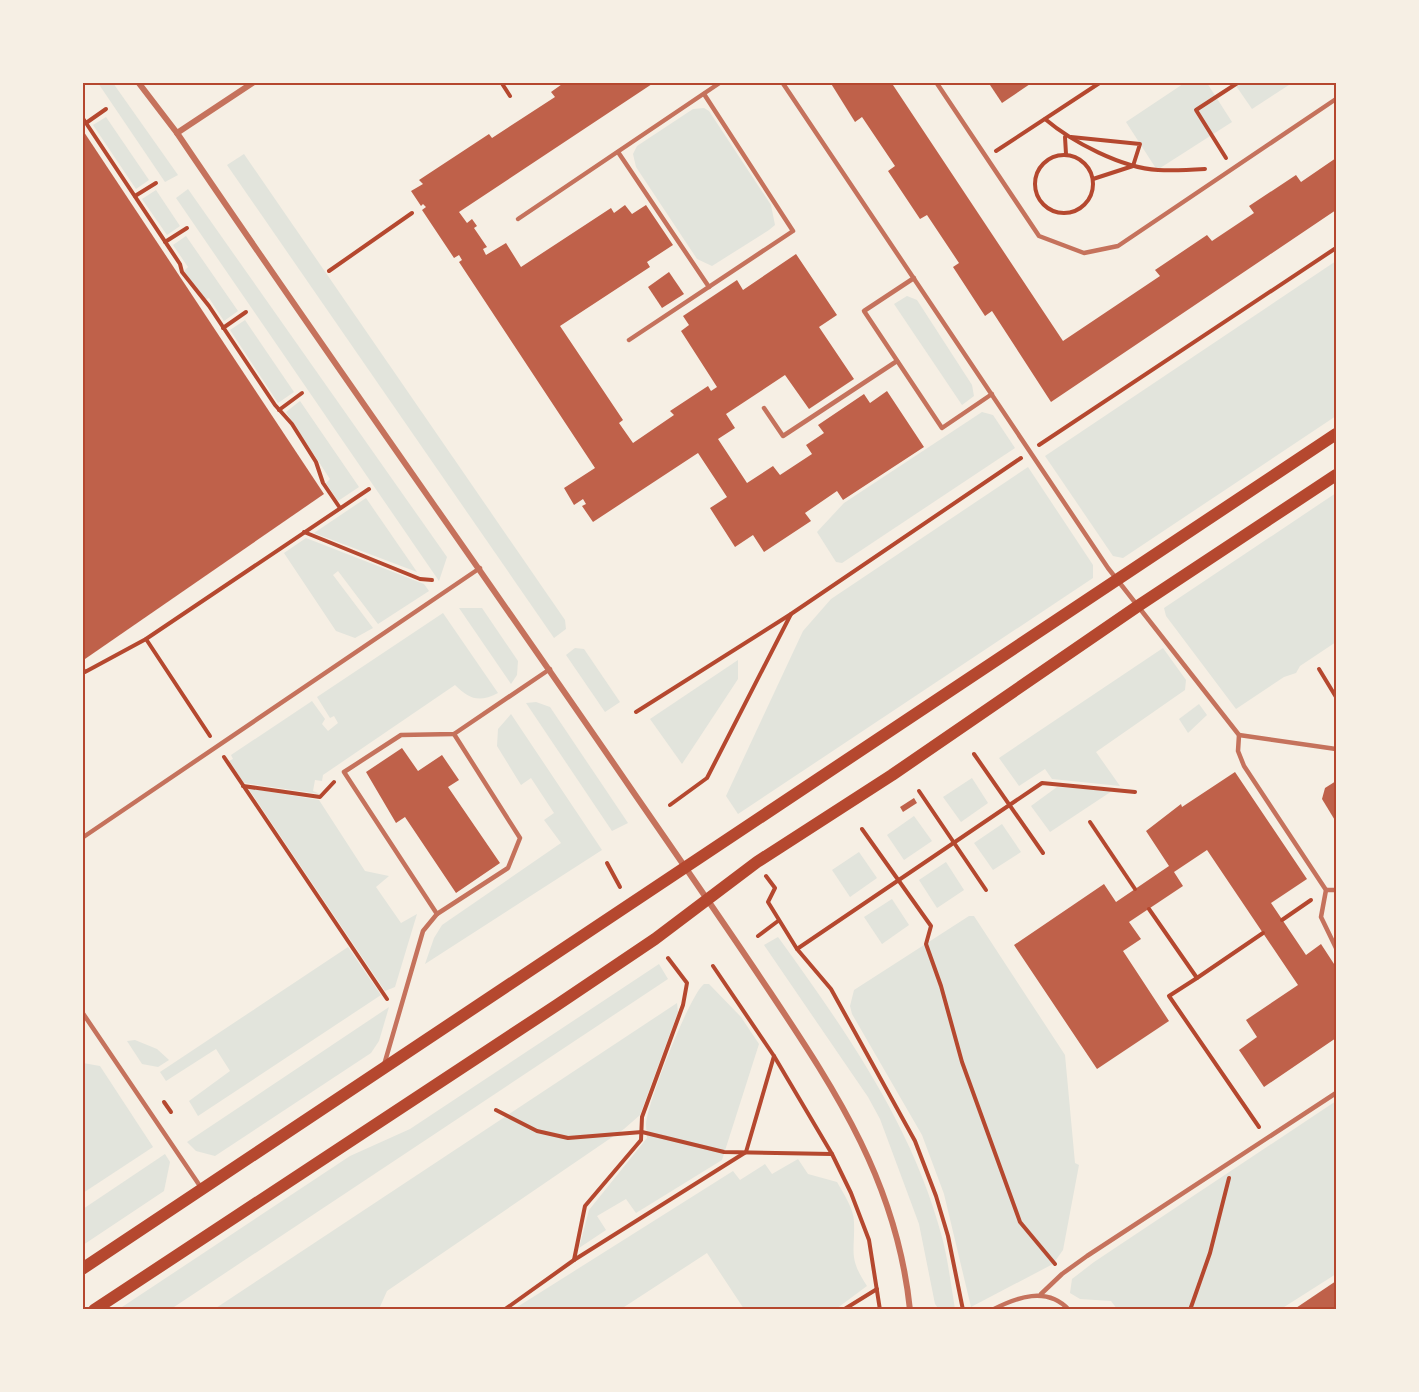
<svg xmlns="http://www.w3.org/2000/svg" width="1419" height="1392" viewBox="0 0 1419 1392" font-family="Commissioner,sans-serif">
<rect width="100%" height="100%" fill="#f6efe4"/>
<g fill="#e2e4dc">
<path d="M1186,82L1207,83L1232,122L1157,170L1126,122Z"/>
<path d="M98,83H113L178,175L165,182Z"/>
<path d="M1234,83H1292L1252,109Z"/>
<path d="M704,108L709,111L771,205L775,225L769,230L712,266L697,259L636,167L633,154L637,146L693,109Z"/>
<path d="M106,117L149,180L136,189L93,125Z"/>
<path d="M244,154L565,620L566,629L554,638L227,165Z"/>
<path d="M188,189L447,557L439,581L176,198Z"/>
<path d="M156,190L180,226L167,235L142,199Z"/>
<path d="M186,236L238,311L224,321L209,298L204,300L184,271L188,267L173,245Z"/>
<path d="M1336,261V416L1123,558L1113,556L1045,456Z"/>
<path d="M907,296L917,300L972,385L974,396L962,405L894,304Z"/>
<path d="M245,320L294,392L278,403L230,330Z"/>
<path d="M300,401L359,487L338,501L326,483L330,479L286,412Z"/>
<path d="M982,412L993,415L1015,448L842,563L836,562L817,532L844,503Z"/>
<path d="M1028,467L1093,565V578L738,814L726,796L803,631L831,599Z"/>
<path d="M1336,493V642L1300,666L1296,673L1284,677L1236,709L1166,616L1164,608Z"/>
<path d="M366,498L417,572L314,533Z"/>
<path d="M306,538L424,584L429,591L378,624L338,571L333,575L373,628L355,638L336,631L284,553Z"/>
<path d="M459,608H482L518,661L517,675L511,684Z"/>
<path d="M443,613L498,693C479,703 469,699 455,685L323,775L322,781L315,780L313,791L320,794L244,783L229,761L233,759L231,755L312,701L325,719L322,724L328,731L338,723L334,716L330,718L317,697Z"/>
<path d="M575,648L584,649L620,702L605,712L566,655Z"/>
<path d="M1163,648L1186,680L1185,690L1096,752L1120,786L1052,779L1045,769L1019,786L999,758Z"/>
<path d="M738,660V679L682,764L650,719Z"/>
<path d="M536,702L550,707L628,823L612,831L526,703Z"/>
<path d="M1199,704L1207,715L1188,733L1179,719Z"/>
<path d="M511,714L602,850L425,964L434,938L442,925L561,843L544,820L554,813L531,778L521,785L497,746L498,729Z"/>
<path d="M972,778L988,803L961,822L943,797Z"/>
<path d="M1057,787L1112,791L1050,832L1031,806Z"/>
<path d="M248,788L319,800L365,871L389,876L376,887L401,923L417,914L395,987L385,991Z"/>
<path d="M914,816L932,841L904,860L887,835Z"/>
<path d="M1002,824L1021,852L993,870L974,843Z"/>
<path d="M859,852L877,878L850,897L832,870Z"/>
<path d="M946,862L964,890L937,908L919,880Z"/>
<path d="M892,899L909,925L882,944L864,917Z"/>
<path d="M969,916H974L1065,1055L1075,1163L1079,1165L1063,1250L1053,1264L971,1307L944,1194L922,1135L852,1014L850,1006L854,990Z"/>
<path d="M778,937C845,1030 912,1124 942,1237C948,1260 951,1285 955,1309L938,1308L935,1304L919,1224L880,1119L868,1097L764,945Z"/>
<path d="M348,947L381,995L198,1116L189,1101L230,1071L216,1049L166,1081L160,1072Z"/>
<path d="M659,964L668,979L171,1309H119L350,1156L410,1129Z"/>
<path d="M704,984H709L741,1017L759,1044L722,1160L636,1213L626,1199L597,1216L606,1230L579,1248L589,1210L647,1138C647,1133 646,1129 646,1124C647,1104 690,994 704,984Z"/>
<path d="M677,1003L678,1012L640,1115L624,1129L387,1291L379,1309L213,1310Z"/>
<path d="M389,1007L379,1041L371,1053L215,1156L196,1151L187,1142Z"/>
<path d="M135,1040L157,1049L169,1060L158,1067L142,1064L127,1041Z"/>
<path d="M83,1063L100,1066L153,1147L83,1193Z"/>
<path d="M1336,1101V1274L1281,1309H1117L1111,1301L1080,1299L1070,1293L1072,1279L1094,1262Z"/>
<path d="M165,1154L170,1162L164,1191L83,1245V1209Z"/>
<path d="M798,1159L808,1174L837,1182C843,1193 854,1209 854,1222C855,1253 848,1257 867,1286L836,1309H744L707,1253L621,1309H514L733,1171L740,1180L765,1164L772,1174Z"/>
</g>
<g fill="#bf614a">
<path d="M565,82H655L459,212L467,223L472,219L477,226L474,228L487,247L483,249L486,255L506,243L521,267L611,208L614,213L625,205L632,214L646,205L673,245L647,262L650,267L560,326L623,420L619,423L633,443L674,415L670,411L708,386L711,391L717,387L681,331L689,325L683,316L737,280L743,290L796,254L837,315L819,327L854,379L809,409L785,375L726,414L735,428L718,439L747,483L773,466L780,475L812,454L806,445L824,433L818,425L864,394L870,403L887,391L924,447L843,500L837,491L805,513L811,521L764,552L753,535L735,547L710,508L727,497L698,453L593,522L582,506L586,504L583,499L574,505L564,488L595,468L459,262L462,260L459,255L454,258L422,210L426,207L423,204L421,206L411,191L423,184L419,180L489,134L492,138L555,97L551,92Z"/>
<path d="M830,82H891L1063,341L1160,276L1155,270L1207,235L1212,241L1254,213L1249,206L1296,175L1301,182L1336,158V210L1051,402L992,311L985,316L953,267L959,263L927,215L920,219L888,171L895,166L862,117L855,122Z"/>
<path d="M988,82H1033L1002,103Z"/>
<path d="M82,129L324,494L85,659L82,655Z"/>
<path d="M669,272L684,294L662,308L648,287Z"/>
<path d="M402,748L418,771L442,755L459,780L448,787L500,863L456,893L405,817L396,823L366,772Z"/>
<path d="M1235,772L1307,879L1271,903L1306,955L1321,944L1336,967V1038L1264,1087L1239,1050L1257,1037L1246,1020L1298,985L1207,850L1174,872L1183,886L1129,922L1141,939L1123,951L1169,1021L1097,1069L1014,945L1104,884L1116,902L1169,866L1146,831L1181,804L1182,807Z"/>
<path d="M1336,781V822L1322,799L1325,788Z"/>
<path d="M914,798L917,803L903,812L900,807Z"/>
<path d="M1336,1281V1310H1293Z"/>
</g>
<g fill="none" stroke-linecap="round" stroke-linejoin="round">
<g stroke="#b5482f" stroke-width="4">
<path d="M501,82L510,96"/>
<path d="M82,117L180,264L182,272L209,306L275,405L292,424L316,462L323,483L340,508"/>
<path d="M1045,119C1072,142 1122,168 1158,170C1174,171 1190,170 1205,169"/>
<path d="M86,123L106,109"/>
<path d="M1065,137L1066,154"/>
<path d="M1071,137L1140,144L1133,166L1093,179"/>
<path d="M996,151L1101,82"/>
<circle cx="1064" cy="184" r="29"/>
<path d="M1226,158L1196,110L1239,82"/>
<path d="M135,196L156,183"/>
<path d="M165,242L187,228"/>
<path d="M329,271L412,213"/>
<path d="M223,328L246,312"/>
<path d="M279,410L302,393"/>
<path d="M1039,445L1336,248"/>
<path d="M304,532L420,579L432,580"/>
<path d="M146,639L210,736"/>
<path d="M82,668L85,672L146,639L369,489"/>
<path d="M1319,669L1336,697"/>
<path d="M636,712L791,614L1021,458"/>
<path d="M974,754L1043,853"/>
<path d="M224,757L387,999"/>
<path d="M243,786L320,797L334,782"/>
<path d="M919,791L986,890"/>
<path d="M670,805L707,778L791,614"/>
<path d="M1090,822L1135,889"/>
<path d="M862,829L931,926L926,944L941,986L962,1062L1020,1222L1055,1264"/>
<path d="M607,863L620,887"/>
<path d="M766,876L775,888L768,902L797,949L831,989L915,1141L936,1196L948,1236L963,1310"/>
<path d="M1149,909L1197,978L1169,996L1259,1127"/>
<path d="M1282,920L1311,900"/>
<path d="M758,936L778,921"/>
<path d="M797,949L1042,783L1135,792"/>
<path d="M713,966L774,1056L832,1154L851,1193L869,1240L880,1310"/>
<path d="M1197,978L1263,933"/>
<path d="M164,1102L171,1112"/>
<path d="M496,1110L537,1131L568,1138L642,1132L724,1152L832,1154"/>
<path d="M574,1260L585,1206L641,1140L642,1117L683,1005L687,983L668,958"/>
<path d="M504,1310L574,1260L746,1152L774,1056"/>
<path d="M843,1310L877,1289"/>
<path d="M1190,1310L1210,1253L1229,1178"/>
</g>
<g stroke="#c5725c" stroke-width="4.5">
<path d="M782,82L1108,568L1239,735L1238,751L1244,766L1326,890L1321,917L1336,948"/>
<path d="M936,82L1039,236L1084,253L1118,246L1336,99"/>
<path d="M618,152L709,287"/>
<path d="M518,219L721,82"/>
<path d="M914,278L864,311L942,428L992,394"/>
<path d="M629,340L793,231L704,94"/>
<path d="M764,408L783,436L897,361"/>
<path d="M1239,735L1336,749"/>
<path d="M82,838L480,568"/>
<path d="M1326,890H1336"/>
<path d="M437,914L344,772L401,735L454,734L550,669"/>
<path d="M82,1012L202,1189"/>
<path d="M384,1065L423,931L437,914L508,868L520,838L454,734"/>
<path d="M1041,1294L1062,1274L1087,1256L1336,1093"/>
<path d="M992,1310C1017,1297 1047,1286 1069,1310"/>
</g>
<g stroke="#c5725c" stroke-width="6">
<path d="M138,82L177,133C327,355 484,574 636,796C681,861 726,926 770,992C838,1094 897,1184 910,1310"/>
<path d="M177,133L254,82"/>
</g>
<g stroke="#b5482f" stroke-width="12">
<path d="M82,1269L1336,434"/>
<path d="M94,1310L557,1005L655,939L757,862L892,775L1138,606L1336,475"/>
</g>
</g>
<rect width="1419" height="1392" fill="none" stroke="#f6efe4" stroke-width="168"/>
<rect x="84" y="84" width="1251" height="1224" fill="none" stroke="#b5482f" stroke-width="2"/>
</svg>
